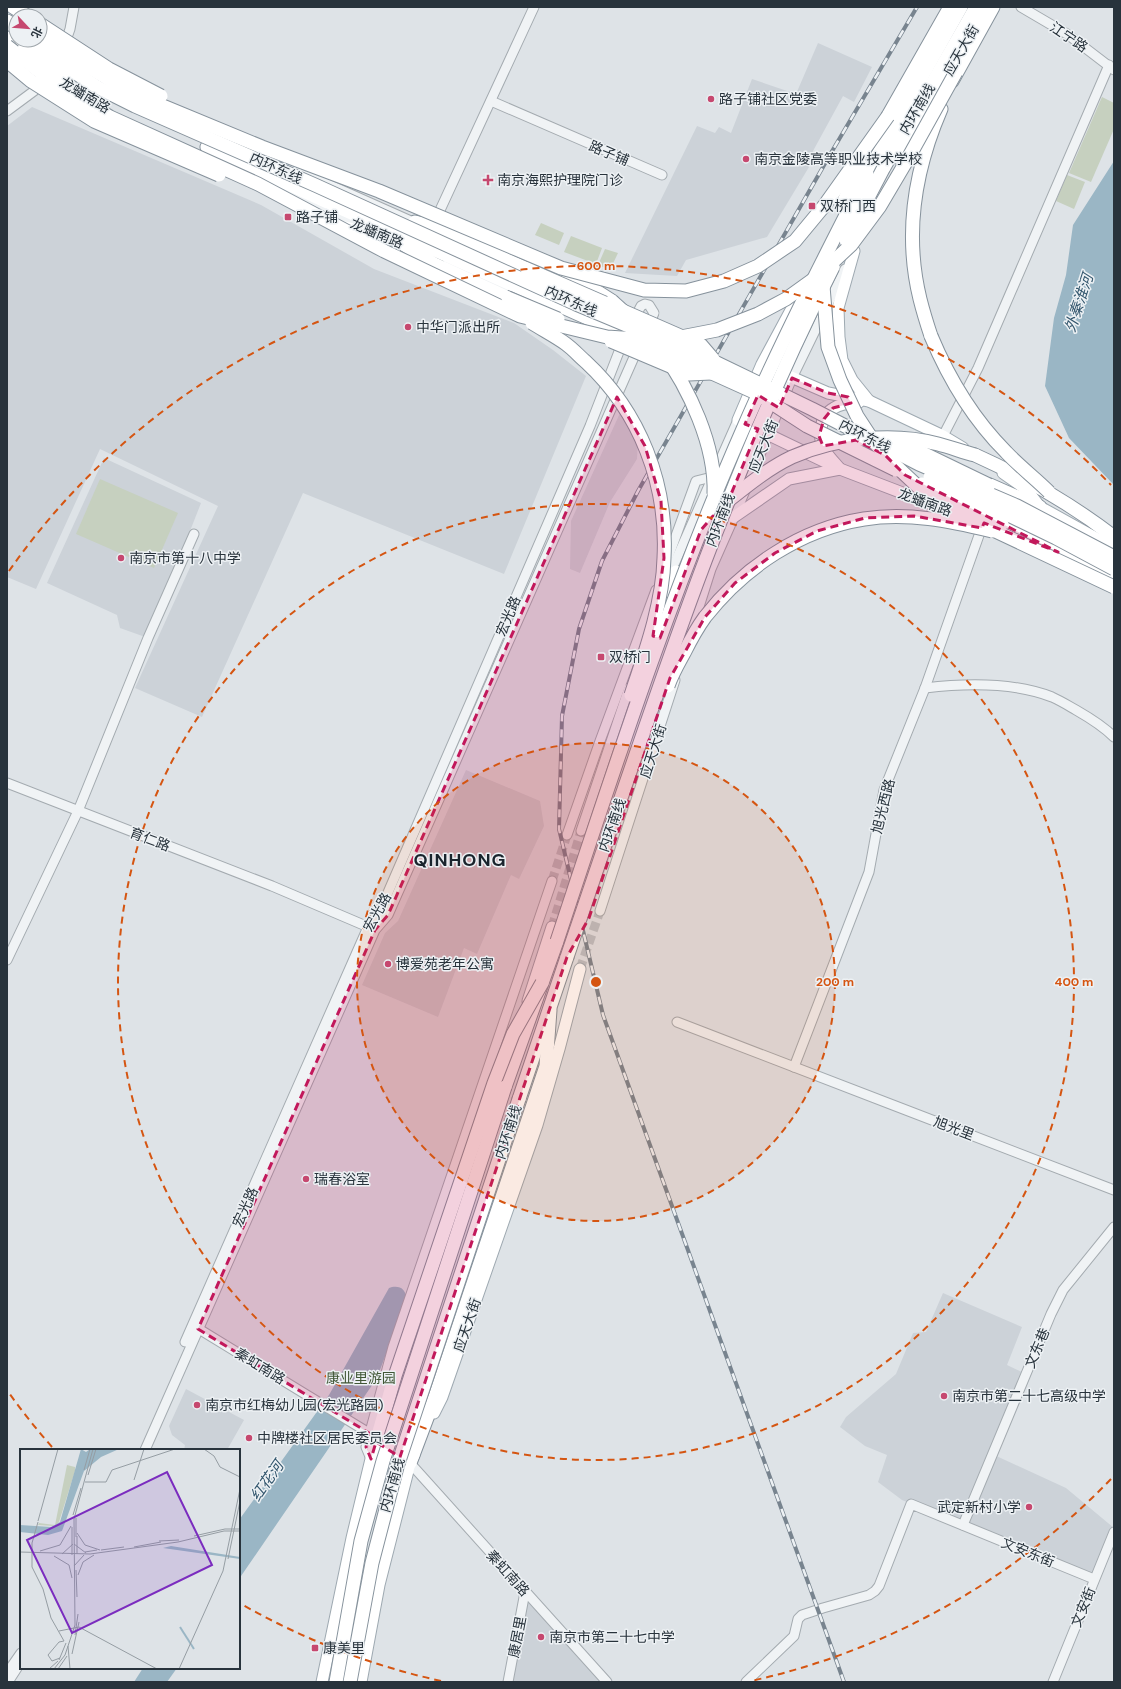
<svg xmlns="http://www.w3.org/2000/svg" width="1121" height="1689" viewBox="0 0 1121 1689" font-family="'DM Sans','Noto Sans SC',sans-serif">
<rect width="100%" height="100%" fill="#dee3e7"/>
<g fill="#ccd2d8">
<path d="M818,43L872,67L854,102L843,96L813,151L809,167L767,237L686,260L677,276L625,273L697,126L715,133L719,127L731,133L752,79L796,94Z"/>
<path d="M32,107L261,205L374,269L514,323L553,350L586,376L504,574L303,493L202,717L135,688L218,506L100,449L36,589L7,577V126Z"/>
<path d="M620,413L638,441L637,459L610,502L580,573L570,569L571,521Z"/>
<path d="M104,458L201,503L190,531L194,534L148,638L120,628L117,615L47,583Z"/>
<path d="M466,770L540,801L544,826L519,879L511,875L477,954L464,948L438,1017L362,985L385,933L398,921Z"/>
<path d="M943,1293L1022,1327L1007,1365L1026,1374L992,1454L1066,1488L1114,1528L1094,1579L902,1500L878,1482L887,1455L865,1446L840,1427L846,1417L896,1374L913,1333L926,1332Z"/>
<path d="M186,1389L244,1420L227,1450H184L185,1445L172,1435L169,1426Z"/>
<path d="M525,1592L607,1682H508Z"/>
</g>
<g fill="#c6d0bf">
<path d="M1102,97L1114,103V129L1091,182L1069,173Z"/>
<path d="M1067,175L1085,182L1074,209L1056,201Z"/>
<path d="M541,223L564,233L559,245L535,235Z"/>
<path d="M571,236L602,248L596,264L564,252Z"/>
<path d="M605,249L618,253L610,270L598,265Z"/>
<path d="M100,479L178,513L154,568L76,534Z"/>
</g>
<g fill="#9ab6c5">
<path d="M1114,161V485L1069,438L1045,386L1054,318L1066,275L1073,225Z"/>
<path d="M392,1287C402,1286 404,1289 407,1298L377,1378L239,1579V1520L329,1395L389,1288Z"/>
<path d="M143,1668H177L167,1682H134Z"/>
</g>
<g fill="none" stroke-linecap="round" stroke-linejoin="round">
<g stroke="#bac0c5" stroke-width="9" stroke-dasharray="9 4.5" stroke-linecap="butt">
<path d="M552,881L567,835"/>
<path d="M552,927L581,831"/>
<path d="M580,969L600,911"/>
</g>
<g stroke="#a4abb0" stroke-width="11">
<g id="minor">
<path d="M1021,7L1067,34L1114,70"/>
<path d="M64,46L70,29L74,7"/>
<path d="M491,101L662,175"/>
<path d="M7,111L34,91L42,82"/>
<path d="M247,148L420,225"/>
<path d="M264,180L373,234L408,246"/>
<path d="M435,221L534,7"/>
<path d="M448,263L504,288"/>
<path d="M633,321L641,306L645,304L649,305L654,313L648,327"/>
<path d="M943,436L978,368L1109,65"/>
<path d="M666,563L696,481L712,477"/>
<path d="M668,578L738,420"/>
<path d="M691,632L711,569L734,517L792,378L845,269"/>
<path d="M925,688C966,683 1013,682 1052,697C1061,701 1069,706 1076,710C1090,718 1103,726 1114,737"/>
<path d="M7,783L272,886L373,929"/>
<path d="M581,831L629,688"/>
<path d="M567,835L600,741L656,590"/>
<path d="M600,911L675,680"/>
<path d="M7,960L78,811L148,638L194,534"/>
<path d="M677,1022C822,1079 969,1133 1114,1190"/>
<path d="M794,1067L869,872L884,790L925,688L983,524"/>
<path d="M194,1326L369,1433"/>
<path d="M185,1342L368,927L380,911L590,426L620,349"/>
<path d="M382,1446L410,1463L607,1682"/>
<path d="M145,1450L375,930L388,915L638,348"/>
<path d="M371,1459L366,1447L393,1347L552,881"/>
<path d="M963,1525L1051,1314L1063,1290L1114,1227"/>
<path d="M7,1673L21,1653"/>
<path d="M8,1682L17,1668"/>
<path d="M508,1682L525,1592"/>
<path d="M746,1682L794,1636L798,1619L802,1615L823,1608L869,1595L875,1591L879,1586L911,1504L1094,1579"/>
<path d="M1053,1682L1114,1532"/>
</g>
</g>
<g stroke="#9ea9b1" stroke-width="13">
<g id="major">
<path d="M899,159L985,7"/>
<path d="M854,251L838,308L839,337L842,360L852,380L869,401"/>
<path d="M798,297L762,364L738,420L840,469L939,507"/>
<path d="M775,370L828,393L869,401L943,436L963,448"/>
<path d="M1003,473L1027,490L1040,507L1114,548"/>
<path d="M734,517L789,479L840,469C835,463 830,458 826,452C817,439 819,416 834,408C841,403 851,403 859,402"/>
<path d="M1050,549L1114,579"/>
<path d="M528,1001L552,927"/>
<path d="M434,1413L442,1397L537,1125L559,1049L580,969"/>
<path d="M322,1682L352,1538L371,1459L378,1435"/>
<path d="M361,1682L379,1585L410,1463L414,1455"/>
</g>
</g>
<g stroke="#86929c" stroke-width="15">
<g id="highway">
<path d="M13,7L27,16"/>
<path d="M7,21L16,28"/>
<path d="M7,38L24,49"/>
<path d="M952,81L993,7"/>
<path d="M888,116L950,7"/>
<path d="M207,147L345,210L621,333"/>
<path d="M883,169L976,7"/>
<path d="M867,174L961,7"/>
<path d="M415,222L433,226L527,269"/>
<path d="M345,228L373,234"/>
<path d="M403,244L434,264L508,298"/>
<path d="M565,271L612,301"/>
<path d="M931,336C927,324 923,311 920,299C904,234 915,169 941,109"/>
<path d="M975,455C1026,478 1070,503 1114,537"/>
<path d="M990,485L1040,507"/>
<path d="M1002,524L1058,552"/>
<path d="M660,611L676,572"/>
<path d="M505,1087L557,941"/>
<path d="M519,1099L567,957"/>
<path d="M376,1442L395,1376"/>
<path d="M410,1463L436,1394L546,1066L550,1010"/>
</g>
</g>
<use href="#minor" stroke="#f0f3f5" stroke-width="9"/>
<use href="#major" stroke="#fff" stroke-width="11"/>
<use href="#highway" stroke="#fff" stroke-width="13"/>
<g stroke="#78848f" stroke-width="4">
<path id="rail" d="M844,1682L603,1015L559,829L562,716L579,629L602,561L638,491L831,153L917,7"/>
</g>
<use href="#rail" stroke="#edf1f4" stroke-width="2.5" stroke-dasharray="8" stroke-linecap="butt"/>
<g stroke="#86929c" stroke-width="15" stroke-linecap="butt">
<g id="highway-bridge">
<path d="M40,24L109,69L161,96"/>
<path d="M40,35L74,58L118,85L153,102L262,147L379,191L561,268L644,290L686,291L724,281L758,266L795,241L824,206L888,116"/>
<path d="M31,40L65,66L97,87L135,106L315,185L576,304L717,363L812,409L919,464L1017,506L1114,557"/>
<path d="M7,46L55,84L110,117L258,184L384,251L520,316L607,337L637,339L681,337L717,330L758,314L786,299L818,276L851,245L880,206L906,162L956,72"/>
<path d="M24,49L68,78"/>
<path d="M7,61L31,81L94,121L219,175"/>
<path d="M841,207L861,165"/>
<path d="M846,240L883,169"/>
<path d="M527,269L701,345L713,359"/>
<path d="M823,286L828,347L840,380L857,416L874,442L896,466L929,497L953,511L1114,587"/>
<path d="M508,298L558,319"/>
<path d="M612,301L643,329"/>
<path d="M532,323C543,330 555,336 566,344C573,349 579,356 586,362C640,412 668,484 664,558C663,603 645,653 631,695"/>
<path d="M931,336C949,379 973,419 1006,452C1019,466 1035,478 1049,492"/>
<path d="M639,340L765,397"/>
<path d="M611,341L689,374L711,373"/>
<path d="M661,350C689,388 716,446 714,494"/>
<path d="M764,398L807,426L896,470"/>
<path d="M900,442L989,485"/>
<path d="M930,477L1056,538L1114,569"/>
<path d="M922,484L1002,524"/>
<path d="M729,500C749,484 769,468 792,457C834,438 893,432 938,444C950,447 963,452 975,455"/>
<path d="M668,686C672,674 678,664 684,653C690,641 697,628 705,617C744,567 801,529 864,519C908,512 950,521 992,531"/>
<path d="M557,941C614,769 670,595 743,429C781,342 824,258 867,174"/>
<path d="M567,957C647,723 721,487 833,267"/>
<path d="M395,1376L494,1083L513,1034L542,983"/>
<path d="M336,1682L361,1541L383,1461L505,1087"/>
<path d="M350,1682L372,1563L397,1467L519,1099"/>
</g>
</g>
<use href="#highway-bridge" stroke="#fff" stroke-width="13"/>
</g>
<path fill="#c2185b" fill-opacity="0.2" stroke="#c2185b" stroke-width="3" stroke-dasharray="8 5" stroke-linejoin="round" d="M792,378L828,393L848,397L851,403L833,408L824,419L819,436L823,446L856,440L885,455L905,475L1058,552L984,523L982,528L914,516L865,518L817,531L775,553L735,583L705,617L670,678L589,918L567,957L400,1457L376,1442L371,1459L366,1447L369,1433L198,1329L375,930L388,915L617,397L645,446L661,501L664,558L653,636L660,638L701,530L713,516L715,533L758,429L745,424L758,395L779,408Z"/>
<circle cx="596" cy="982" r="239" fill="#d55511" fill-opacity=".12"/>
<g fill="none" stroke="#d55511" stroke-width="2" stroke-dasharray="7 5">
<circle cx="596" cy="982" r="239"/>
<circle cx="596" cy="982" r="478"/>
<path d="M1111 1479A716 716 0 0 1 751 1681M441 1681A716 716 0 0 1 243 1605M52 1447A716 716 0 0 1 9 1393M9 571A716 716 0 0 1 1111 485"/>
</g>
<g fill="#c6486f" stroke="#edf1f4" stroke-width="1.5">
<circle cx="711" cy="99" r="4"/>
<circle cx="746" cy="159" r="4"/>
<path d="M486 174h4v4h4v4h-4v4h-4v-4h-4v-4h4z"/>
<rect x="808" y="202" width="8" height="8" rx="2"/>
<rect x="284" y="213" width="8" height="8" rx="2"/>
<circle cx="408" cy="327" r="4"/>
<circle cx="121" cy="558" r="4"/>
<rect x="597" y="653" width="8" height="8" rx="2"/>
<circle cx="388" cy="964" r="4"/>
<circle cx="306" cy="1179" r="4"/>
<circle cx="944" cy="1396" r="4"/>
<circle cx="197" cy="1405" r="4"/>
<circle cx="249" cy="1438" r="4"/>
<circle cx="1029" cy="1507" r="4"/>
<circle cx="541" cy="1637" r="4"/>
<rect x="311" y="1644" width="8" height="8" rx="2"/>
</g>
<g text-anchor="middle" stroke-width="3" stroke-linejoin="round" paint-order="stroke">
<g font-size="14" fill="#28333c" stroke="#edf1f4">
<text transform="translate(1069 37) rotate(34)" y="5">江宁路</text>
<text transform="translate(961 50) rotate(-60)" y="5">应天大街</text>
<text transform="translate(85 95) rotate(31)" y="5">龙蟠南路</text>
<text transform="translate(917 109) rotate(-60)" y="5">内环南线</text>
<text transform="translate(609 153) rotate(23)" y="5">路子铺</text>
<text transform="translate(276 168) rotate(24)" y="5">内环东线</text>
<text transform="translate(377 233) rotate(23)" y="5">龙蟠南路</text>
<text transform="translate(571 301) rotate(24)" y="5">内环东线</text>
<text transform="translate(865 436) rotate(27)" y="5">内环东线</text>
<text transform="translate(763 446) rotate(-68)" y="5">应天大街</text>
<text transform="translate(925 502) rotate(20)" y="5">龙蟠南路</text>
<text transform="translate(720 520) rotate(-69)" y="5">内环南线</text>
<text transform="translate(508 616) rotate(-67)" y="5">宏光路</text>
<text transform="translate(653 751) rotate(-72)" y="5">应天大街</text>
<text transform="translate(883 806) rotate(-76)" y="5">旭光西路</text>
<text transform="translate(612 825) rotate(-71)" y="5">内环南线</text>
<text transform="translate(150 839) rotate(21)" y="5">育仁路</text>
<text transform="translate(377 912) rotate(-61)" y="5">宏光路</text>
<text transform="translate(954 1128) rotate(21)" y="5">旭光里</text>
<text transform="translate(508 1132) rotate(-72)" y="5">内环南线</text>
<text transform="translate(245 1207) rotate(-66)" y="5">宏光路</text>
<text transform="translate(467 1325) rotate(-71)" y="5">应天大街</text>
<text transform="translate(1037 1348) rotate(-67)" y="5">文东巷</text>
<text transform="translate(260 1366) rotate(31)" y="5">秦虹南路</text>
<text transform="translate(392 1485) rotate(-74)" y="5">内环南线</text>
<text transform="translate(1028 1552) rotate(22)" y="5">文安东街</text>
<text transform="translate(508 1573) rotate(48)" y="5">秦虹南路</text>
<text transform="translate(1083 1607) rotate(-68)" y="5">文安街</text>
<text transform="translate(517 1637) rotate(-79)" y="5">康居里</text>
</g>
<g font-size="14" fill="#28333c" stroke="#edf1f4" text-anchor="start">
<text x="719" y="104">路子铺社区党委</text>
<text x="754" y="164">南京金陵高等职业技术学校</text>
<text x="497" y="185">南京海熙护理院门诊</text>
<text x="820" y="211">双桥门西</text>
<text x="296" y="222">路子铺</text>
<text x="416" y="332">中华门派出所</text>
<text x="129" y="563">南京市第十八中学</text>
<text x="609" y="662">双桥门</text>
<text x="396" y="969">博爱苑老年公寓</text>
<text x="314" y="1184">瑞春浴室</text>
<text x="952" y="1401">南京市第二十七高级中学</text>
<text x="205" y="1410">南京市红梅幼儿园(宏光路园)</text>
<text x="257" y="1443">中牌楼社区居民委员会</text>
<text x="1021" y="1512" text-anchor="end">武定新村小学</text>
<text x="549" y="1642">南京市第二十七中学</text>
<text x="323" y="1653">康美里</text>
</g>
<g font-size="14" fill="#415736" stroke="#edf1f4">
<text x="361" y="1383">康业里游园</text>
</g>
<g font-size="15" font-style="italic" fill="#34576e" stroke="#edf1f4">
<text transform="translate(1079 303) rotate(-72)" y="5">外秦淮河</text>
<text transform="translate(267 1481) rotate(-55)" y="5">红花河</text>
</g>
<g font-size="18" font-weight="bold" letter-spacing="1" fill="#1a242d" stroke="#edf1f4">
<text x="460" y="866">QINHONG</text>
</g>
</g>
<g transform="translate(20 1449)">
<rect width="220" height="220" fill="#dee3e7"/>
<path d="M47,16L55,18V22L39,73L35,77H33L18,76L19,74L35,76Z" fill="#c6d0bf"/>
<path d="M61,0L66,3L70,0H99L81,8L64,22L42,82L28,86L0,83V76L31,78L40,73ZM151,97L220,108V110L143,99Z" fill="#9ab6c5"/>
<path fill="none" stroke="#9ab6c5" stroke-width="2" d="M160,178L174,200"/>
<path fill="none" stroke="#959da3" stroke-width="1" d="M184,0L194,7L200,18L220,28M64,21L70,0M68,26L76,0M114,31L124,0M65,33H86L92,21L155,0M53,66L61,39M18,72L38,0M18,73L12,94V118L23,140L31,169L44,192M57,84L65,96L80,101M57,87V105M174,87L205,80H220M56,88V69M139,92L159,91M54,95L66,104M114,98L141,93M81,101L104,98M20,102L40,96L51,77M0,103L70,105L158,93L204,82H220M65,103L77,101M42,105L53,95M52,106V78M34,107L49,116L52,129M208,110L220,52M54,117L64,106M56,121L57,148M58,126L63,113L74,106M39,182L59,178L137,220M55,186L58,165M48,197L50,220M52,205L59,173M40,209L32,212L28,206L39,193L44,192M39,211L46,194M29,220L38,212M34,220L45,206L55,176L54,70L73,0M38,220L47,207M159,220L203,122L220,40"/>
<path fill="#7b2cbf" fill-opacity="0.15" stroke="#7b2cbf" stroke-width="2" d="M147,23L192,116L52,184L7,91Z"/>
<rect width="220" height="220" fill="none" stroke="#28333c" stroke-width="2"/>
</g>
<circle cx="596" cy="982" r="6" fill="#d55511" stroke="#edf1f4" stroke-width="2"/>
<g font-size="12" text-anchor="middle" font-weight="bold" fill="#d55511" stroke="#edf1f4" stroke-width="3" stroke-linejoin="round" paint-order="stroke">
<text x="596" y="270">600 m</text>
<text x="835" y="986">200 m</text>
<text x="1074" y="986">400 m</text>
</g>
<rect width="1121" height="1689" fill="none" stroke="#28333c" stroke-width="16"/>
<g transform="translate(28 28) rotate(116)"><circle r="19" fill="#edf1f4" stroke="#9ea5aa"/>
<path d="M0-3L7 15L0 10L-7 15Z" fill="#c6486f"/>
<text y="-6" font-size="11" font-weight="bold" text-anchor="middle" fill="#28333c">北</text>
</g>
</svg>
